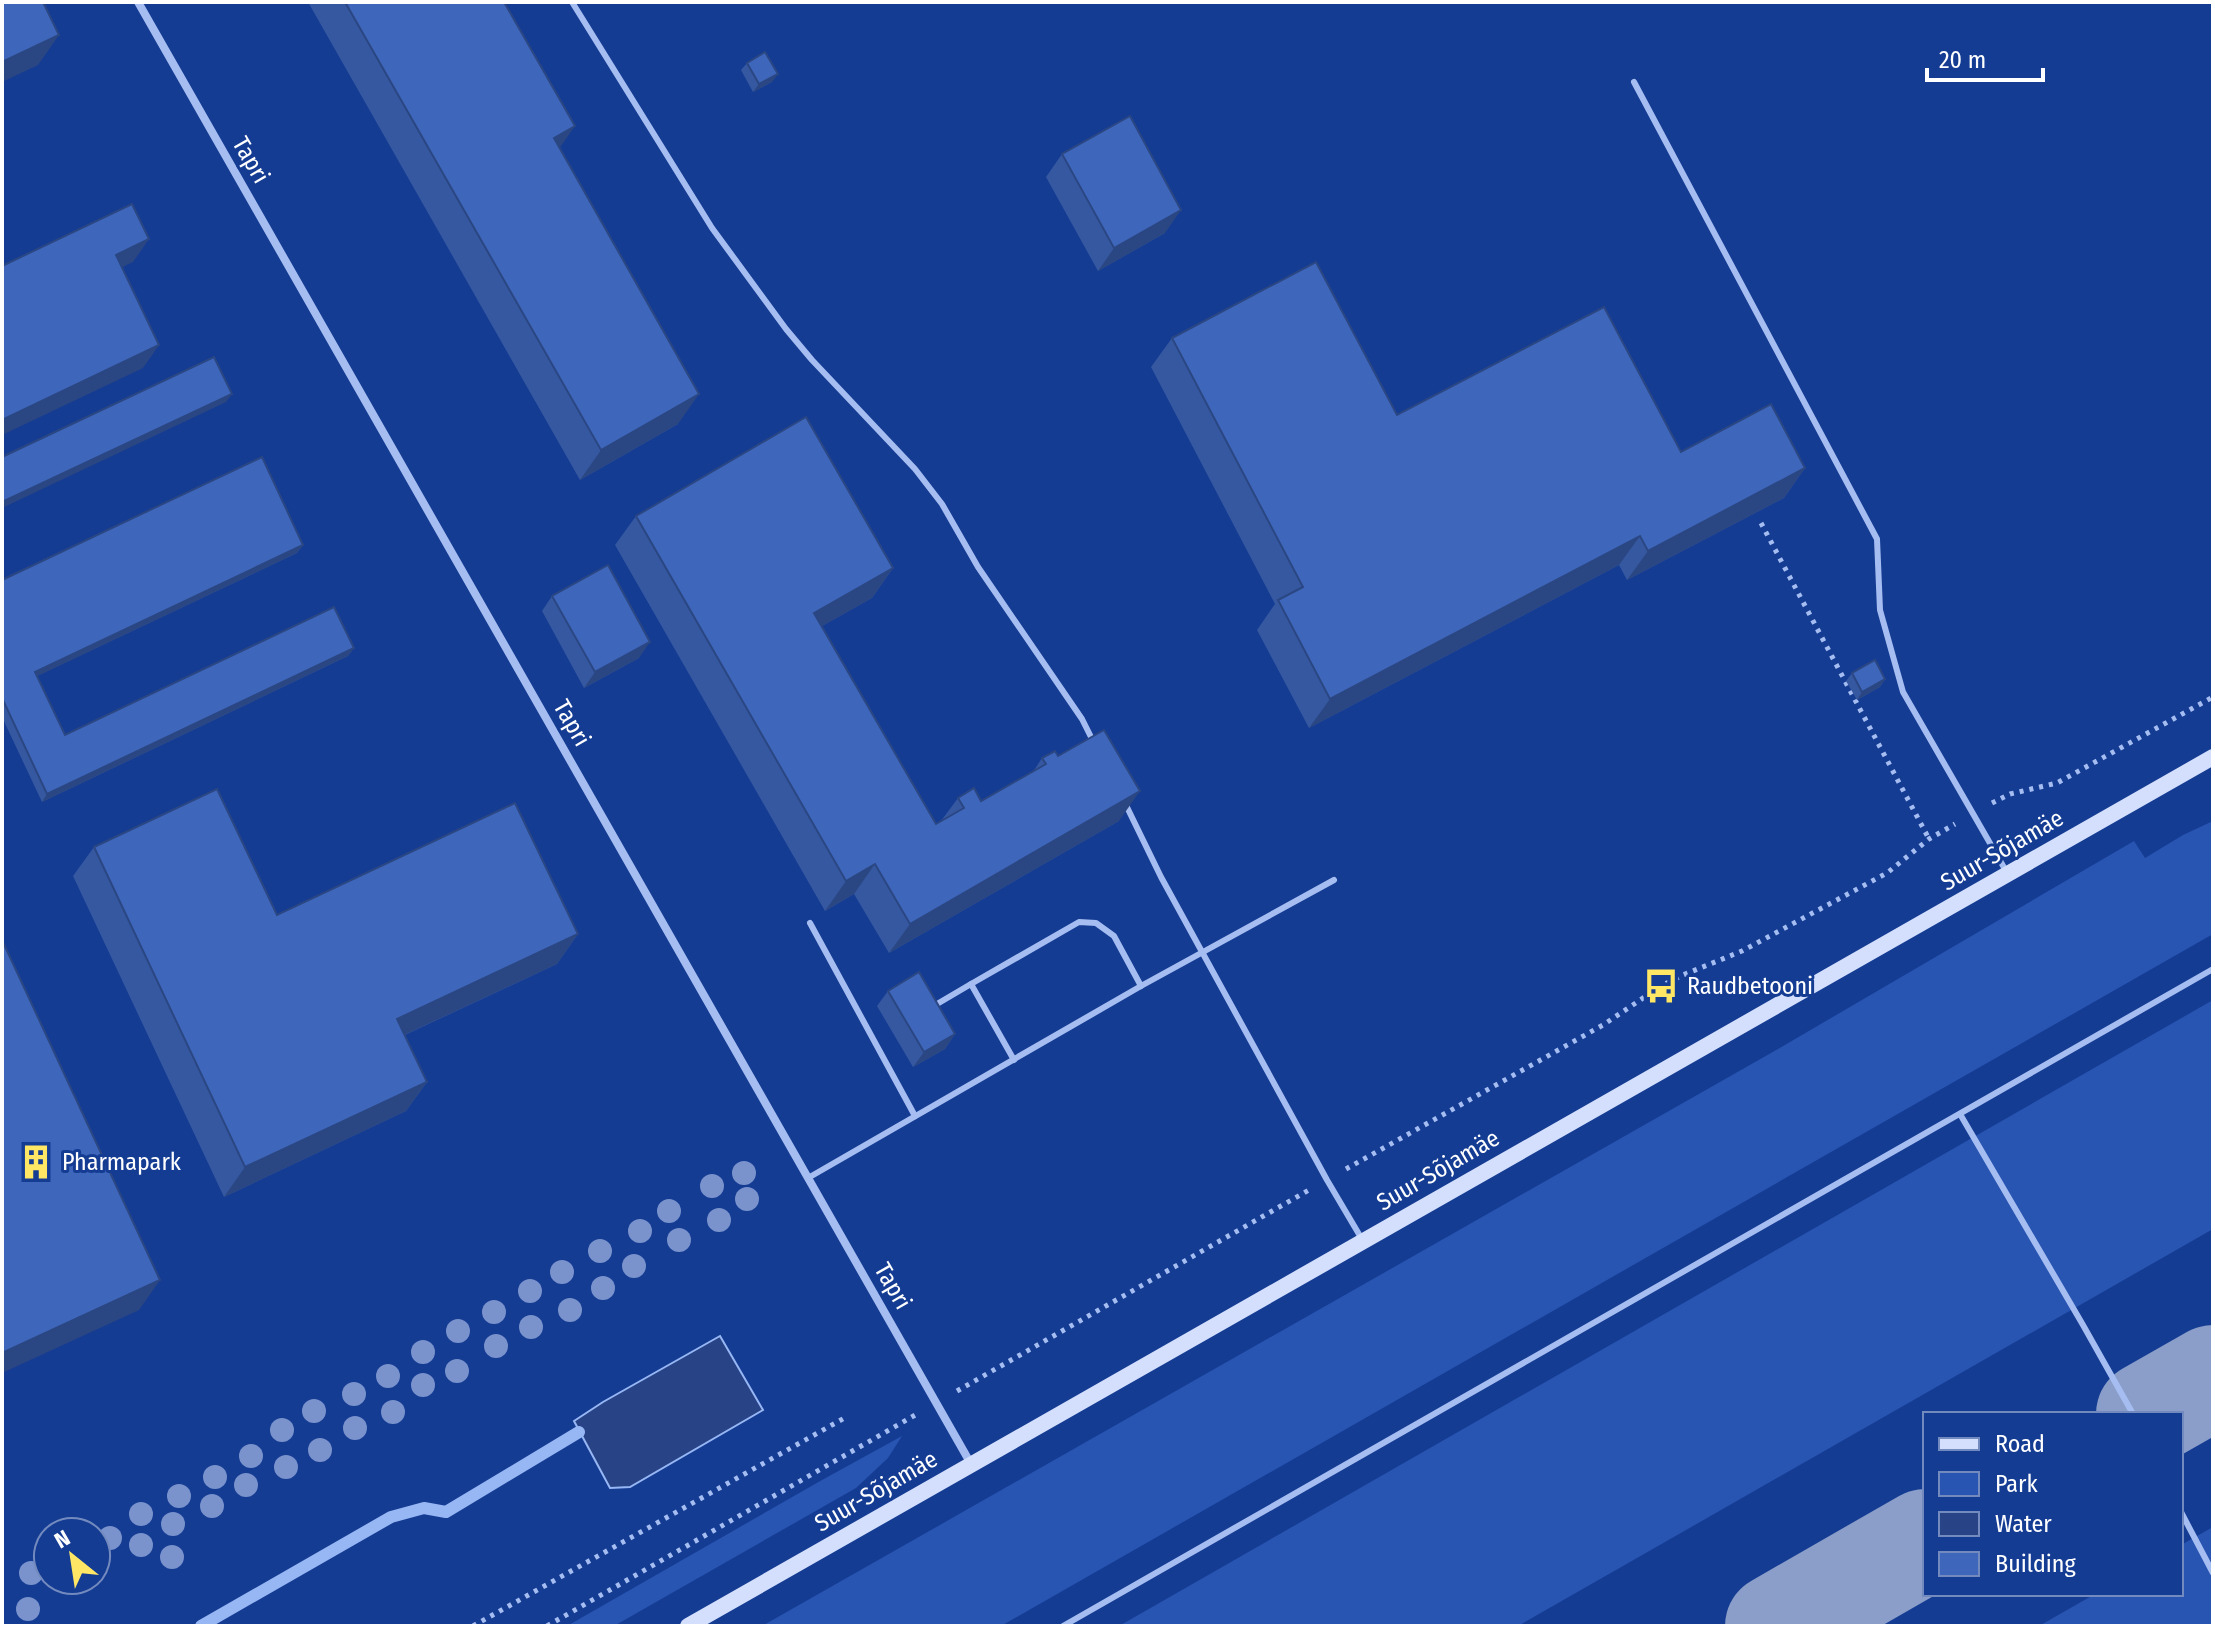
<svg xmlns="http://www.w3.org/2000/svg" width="2215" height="1628" viewBox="0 0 2215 1628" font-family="'Fira Sans Condensed',sans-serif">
<rect width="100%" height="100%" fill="#153c93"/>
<g fill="#2855b2">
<path d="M2213,821V934L1001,1626H762L1778,1049L2134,841L2145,858L2183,835Z"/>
<path d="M2213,1000V1229L1518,1626H1119Z"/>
<path d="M902,1436L888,1458L856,1488L614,1626H567L822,1480Z"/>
<path d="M2213,1527V1626H2039L2095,1594H2181V1545Z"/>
</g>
<path fill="#284486" stroke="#97b6f4" stroke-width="2" d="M720,1336L763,1410L630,1487L610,1488L574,1421L603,1402Z"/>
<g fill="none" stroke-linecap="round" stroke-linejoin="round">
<path stroke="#97b6f4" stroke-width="12" d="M201,1626L391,1517L424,1508L446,1512L579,1432"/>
<g stroke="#8a9ec9" stroke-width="104">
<path d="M2148,1414L2213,1377"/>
<path d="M1777,1626L1925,1541"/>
</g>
<g stroke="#a5bdf1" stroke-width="5" stroke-dasharray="4 6" stroke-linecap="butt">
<path d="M1761,523L1929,839"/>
<path d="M1992,803L2010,794L2057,783L2213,697"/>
<path d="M1346,1169L1603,1025L1661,986L1683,975L1742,951L1887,873L1929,839L1955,824"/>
<path d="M957,1391L1309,1190"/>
<path d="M473,1626L848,1416"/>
<path d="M547,1626L917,1414"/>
</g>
<g stroke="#a5bdf1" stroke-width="6">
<path d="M572,2L712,228L786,329L812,360L915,469L942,504L978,567L1082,719L1093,741"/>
<path d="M1634,82L1877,539L1880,610L1903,692L2006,871"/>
<path d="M1124,801L1161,877L1327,1180L1363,1241"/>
<path d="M810,923L915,1116"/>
<path d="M937,1004L971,984"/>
<path d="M1014,1060L971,984L1079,922L1096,923L1114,936L1141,986"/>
<path d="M1960,1114L2083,1325L2133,1414"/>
<path d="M808,1178L1141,986L1334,880"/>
<path d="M2181,1512L2213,1573"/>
<path d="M1063,1626L2213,969"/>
</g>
<path stroke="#a5bdf1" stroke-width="8" d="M138,2L971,1464"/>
<path stroke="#d3dffc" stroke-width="16" d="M688,1626L2213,757"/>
</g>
<g fill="#7a93cd">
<circle cx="744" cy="1173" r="12"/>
<circle cx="712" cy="1186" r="12"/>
<circle cx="747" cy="1199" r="12"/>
<circle cx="669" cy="1211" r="12"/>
<circle cx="719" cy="1220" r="12"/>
<circle cx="640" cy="1231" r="12"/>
<circle cx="679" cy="1240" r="12"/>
<circle cx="600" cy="1251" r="12"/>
<circle cx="634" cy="1266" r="12"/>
<circle cx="562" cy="1272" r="12"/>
<circle cx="603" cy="1288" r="12"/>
<circle cx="530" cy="1291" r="12"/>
<circle cx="570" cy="1310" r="12"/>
<circle cx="494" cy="1312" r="12"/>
<circle cx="531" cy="1327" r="12"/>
<circle cx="458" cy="1331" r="12"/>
<circle cx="496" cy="1346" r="12"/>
<circle cx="423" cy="1352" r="12"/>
<circle cx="457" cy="1371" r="12"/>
<circle cx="388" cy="1376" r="12"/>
<circle cx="423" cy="1385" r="12"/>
<circle cx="354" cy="1394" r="12"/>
<circle cx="314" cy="1411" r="12"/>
<circle cx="393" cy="1412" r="12"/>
<circle cx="355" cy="1428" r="12"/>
<circle cx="282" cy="1430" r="12"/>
<circle cx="320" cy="1450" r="12"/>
<circle cx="251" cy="1456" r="12"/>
<circle cx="286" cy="1467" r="12"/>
<circle cx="215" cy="1477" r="12"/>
<circle cx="246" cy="1485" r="12"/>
<circle cx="179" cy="1496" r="12"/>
<circle cx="212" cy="1506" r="12"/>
<circle cx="141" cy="1514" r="12"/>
<circle cx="173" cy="1524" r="12"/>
<circle cx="110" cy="1538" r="12"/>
<circle cx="141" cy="1545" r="12"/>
<circle cx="172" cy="1557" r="12"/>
<circle cx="31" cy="1573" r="12"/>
<circle cx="28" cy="1609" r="12"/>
</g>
<g fill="#3558a1">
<path d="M308,2H504L559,149L678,424L580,480Z"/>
<path d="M747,63L772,82L753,92L741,70Z"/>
<path d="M1062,154L1165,233L1098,271L1046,177Z"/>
<path d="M1172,338L1397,415L1805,468L1784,498L1627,580L1619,565L1309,728L1257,630L1275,604L1151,367Z"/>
<path d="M636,516L893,568L872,598L822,626L936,824L941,821L958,798L981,801L1033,772L1042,758L1058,756L1119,821L889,953L854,894L825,911L615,545Z"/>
<path d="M303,545L297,553L37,676L65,735L354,648L348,656L42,802L2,717V580Z"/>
<path d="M552,596L639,658L584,688L542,611Z"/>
<path d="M1852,673L1885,679L1880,687L1857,700L1846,681Z"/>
<path d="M94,847L277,915L578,934L557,964L405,1035L427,1082L406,1111L224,1197L73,876Z"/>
<path d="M888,991L955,1034L945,1049L913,1067L877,1006Z"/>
</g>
<g fill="#2b4783">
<path d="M59,35L38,65L2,82V62Z"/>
<path d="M778,74L772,82L753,92L759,84Z"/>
<path d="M575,126L554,156V138Z"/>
<path d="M1181,210L1165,233L1098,271L1114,248Z"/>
<path d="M149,239L133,262L100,278L116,255Z"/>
<path d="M159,345L143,368L2,435V420Z"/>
<path d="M232,394L226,402L2,508V502Z"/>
<path d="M699,394L678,424L580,480L601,450Z"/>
<path d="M1805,468L1784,498L1627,580L1648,551Z"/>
<path d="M1640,536L1619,565L1309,728L1330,699Z"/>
<path d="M303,545L297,553L29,680L35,672Z"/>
<path d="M893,568L872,598L794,642L814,613Z"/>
<path d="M650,642L639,658L584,688L595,672Z"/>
<path d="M354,648L348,656L42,802L47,794Z"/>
<path d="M1885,679L1880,687L1857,700L1862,692Z"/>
<path d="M1140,791L1119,821L889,953L910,924Z"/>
<path d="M875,864L854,894L825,911L846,881Z"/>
<path d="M578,934L557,964L376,1048L397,1019Z"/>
<path d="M955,1034L945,1049L913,1067L924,1052Z"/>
<path d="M427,1082L406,1111L224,1197L245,1167Z"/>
<path d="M160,1280L139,1310L2,1373V1353Z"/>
</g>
<g fill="#3e66bb" stroke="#2b4783" stroke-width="2">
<path d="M2,2H43L59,35L2,62Z"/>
<path d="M345,2H504L575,126L554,138L699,394L601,450Z"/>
<path d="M765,52L778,74L759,84L747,63Z"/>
<path d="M1130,116L1181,210L1114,248L1062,154Z"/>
<path d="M132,204L149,239L116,255L159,345L2,420V266Z"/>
<path d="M1316,262L1397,415L1604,307L1681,452L1771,404L1805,468L1648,551L1640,536L1330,699L1278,600L1303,587L1172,338Z"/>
<path d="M214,357L232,394L2,502V457Z"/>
<path d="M806,417L893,568L814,613L936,824L964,808L958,798L974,788L981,801L1046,764L1042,758L1055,751L1058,756L1104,730L1140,791L910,924L875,864L846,881L636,516Z"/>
<path d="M262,457L303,545L35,672L65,735L334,607L354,648L47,794L2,698V580Z"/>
<path d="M608,565L650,642L595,672L552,596Z"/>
<path d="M1875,660L1885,679L1862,692L1852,673Z"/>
<path d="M217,789L277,915L515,803L578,934L397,1019L427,1082L245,1167L94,847Z"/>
<path d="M2,940L160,1280L2,1353Z"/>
<path d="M919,972L955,1034L924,1052L888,991Z"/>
</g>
<defs>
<g id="bus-bare" transform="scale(2.76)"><path d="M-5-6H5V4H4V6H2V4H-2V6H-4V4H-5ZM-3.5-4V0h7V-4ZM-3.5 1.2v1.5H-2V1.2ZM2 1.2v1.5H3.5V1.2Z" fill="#ffe765" stroke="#153c93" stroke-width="2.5" paint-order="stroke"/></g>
<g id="building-bare" transform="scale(2.76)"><path d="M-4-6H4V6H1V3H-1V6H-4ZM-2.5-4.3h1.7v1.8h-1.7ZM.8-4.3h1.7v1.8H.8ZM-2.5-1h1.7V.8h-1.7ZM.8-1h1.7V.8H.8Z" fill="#ffe765" stroke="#153c93" stroke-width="2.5" paint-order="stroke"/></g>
</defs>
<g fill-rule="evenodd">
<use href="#bus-bare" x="1661" y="986"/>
<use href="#building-bare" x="36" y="1162"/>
</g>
<g text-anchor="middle" stroke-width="6" stroke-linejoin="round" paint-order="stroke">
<g font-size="24" fill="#fff" stroke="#153c93">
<text transform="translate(251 160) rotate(60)" y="8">Tapri</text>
<text transform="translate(572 723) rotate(60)" y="8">Tapri</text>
<text transform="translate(2002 850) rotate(-30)" y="8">Suur-Sõjamäe</text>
<text transform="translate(1438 1170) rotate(-30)" y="8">Suur-Sõjamäe</text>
<text transform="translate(893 1286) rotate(60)" y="8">Tapri</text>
<text transform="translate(876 1491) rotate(-30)" y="8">Suur-Sõjamäe</text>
</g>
<g font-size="24" fill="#fff" stroke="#153c93" text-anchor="start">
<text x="1687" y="994">Raudbetooni</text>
<text x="62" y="1170">Pharmapark</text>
</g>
</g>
<rect width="2215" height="1628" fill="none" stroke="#ffffff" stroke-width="8"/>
<rect x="1923" y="1412" width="260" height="184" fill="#153c93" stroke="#738abe" stroke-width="2"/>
<rect x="1939" y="1438" width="40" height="12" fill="#d3dffc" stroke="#738abe" stroke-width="2"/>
<text x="1995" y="1452" font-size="24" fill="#ffffff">Road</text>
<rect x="1939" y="1472" width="40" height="24" fill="#2855b2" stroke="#738abe" stroke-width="2"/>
<text x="1995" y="1492" font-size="24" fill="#ffffff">Park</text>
<rect x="1939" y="1512" width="40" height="24" fill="#284486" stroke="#738abe" stroke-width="2"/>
<text x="1995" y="1532" font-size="24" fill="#ffffff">Water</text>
<rect x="1939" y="1552" width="40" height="24" fill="#3e66bb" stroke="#738abe" stroke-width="2"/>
<text x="1995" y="1572" font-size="24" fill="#ffffff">Building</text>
<g transform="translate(72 1556) rotate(330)"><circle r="38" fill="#153c93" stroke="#738abe" stroke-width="2"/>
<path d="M0-6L14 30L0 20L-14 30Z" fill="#ffe765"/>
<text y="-12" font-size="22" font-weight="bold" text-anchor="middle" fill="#ffffff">N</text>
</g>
<path d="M1927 68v12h116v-12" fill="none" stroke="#ffffff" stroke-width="4"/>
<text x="1939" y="68" font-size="24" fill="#ffffff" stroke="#153c93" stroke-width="6" paint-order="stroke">20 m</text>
</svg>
